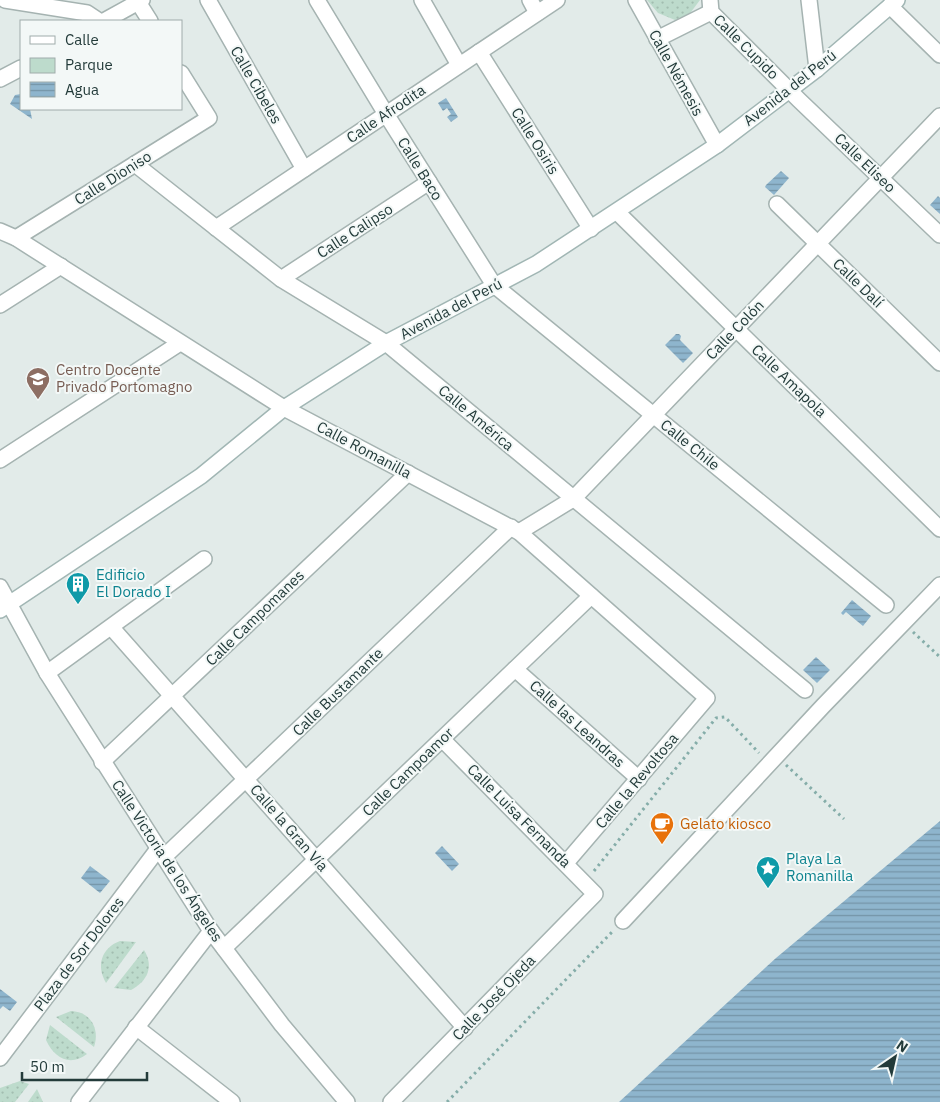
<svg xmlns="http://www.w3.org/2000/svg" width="940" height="1102" viewBox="0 0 940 1102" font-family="'IBM Plex Sans',sans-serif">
<defs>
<pattern id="green-dots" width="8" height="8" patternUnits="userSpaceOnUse" patternTransform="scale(1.25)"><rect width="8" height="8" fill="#bddbcc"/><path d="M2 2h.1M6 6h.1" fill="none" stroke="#a2bdb0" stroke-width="1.8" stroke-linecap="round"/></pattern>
<pattern id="water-rules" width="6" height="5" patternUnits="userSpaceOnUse" patternTransform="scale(1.25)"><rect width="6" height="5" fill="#8eb5cd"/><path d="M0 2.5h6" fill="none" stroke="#7494a7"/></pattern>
</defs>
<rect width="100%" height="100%" fill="#e2ebe9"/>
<g fill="url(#green-dots)">
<path d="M647,0H700L688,16L675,20L658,13Z"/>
<path d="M120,941L136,942L106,983C96,966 101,948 120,941Z"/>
<path d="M144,950C154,966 148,981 131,990L114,988Z"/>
<path d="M71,1011C91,1012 100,1029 94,1047L56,1017Z"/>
<path d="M50,1025L87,1054C70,1067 54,1058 46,1040Z"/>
<path d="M20,1081L29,1084L15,1102H0V1088Z"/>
<path d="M37,1089L43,1102H28Z"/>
</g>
<g fill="url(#water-rules)">
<path d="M21,94V109H30L32,119L10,104L15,95Z"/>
<path d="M446,98L458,117L451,122L447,117L451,114L447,108L443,111L438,103Z"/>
<path d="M781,171L789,178L774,195L765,187L766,185Z"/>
<path d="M938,196L940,198V214L930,205Z"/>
<path d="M676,334H679L681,336L680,340L693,353L683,363L665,345Z"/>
<path d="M852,600L871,616L863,626L846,612L843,615L841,613Z"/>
<path d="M816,657L830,670L817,683L803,670Z"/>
<path d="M940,821V1102H619L776,958Z"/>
<path d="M442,846L459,864L452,871L435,853Z"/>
<path d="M90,866L110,881L100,893L81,878Z"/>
<path d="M0,989L17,1002L10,1011L3,1006L0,1009Z"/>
</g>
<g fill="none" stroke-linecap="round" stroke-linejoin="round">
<g stroke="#a5b3b1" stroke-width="18">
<g id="street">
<path d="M5,0L87,13L99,21"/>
<path d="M208,0L304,169"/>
<path d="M317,0L386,114L494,285L886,605"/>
<path d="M422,0L459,65"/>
<path d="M530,0L537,13"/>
<path d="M636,0L717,145"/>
<path d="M710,0L711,12L799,100L940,235"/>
<path d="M809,0L817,69"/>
<path d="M138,2L150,21"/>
<path d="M890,6L940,55"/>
<path d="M104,21L142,0"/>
<path d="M657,39L711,12"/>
<path d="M479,52L591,229"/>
<path d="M0,79L21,68"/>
<path d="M135,164L281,279L386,343L805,690"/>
<path d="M777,204L940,363"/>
<path d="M617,212L940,529"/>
<path d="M216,228L557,0"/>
<path d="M0,231L16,238L284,408L519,532L707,698L566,863"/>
<path d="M16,238L209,118L181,73"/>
<path d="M281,279L429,182"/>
<path d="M0,305L61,266"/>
<path d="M0,460L180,343"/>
<path d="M519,532L573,499L940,116"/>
<path d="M0,587L47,673L211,931L282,1025L347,1102"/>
<path d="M112,628L465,1028"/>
<path d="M515,669L639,779"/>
<path d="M47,673L204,559"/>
<path d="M102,762L408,473"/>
<path d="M164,857L511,527"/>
<path d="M623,921L823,706L940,585"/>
<path d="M224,948L591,596"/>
<path d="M136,1027L232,1102"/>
<path d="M0,1058L158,849"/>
<path d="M79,1102L211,931"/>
<path d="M391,1102L595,894L442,739"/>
</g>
</g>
<g stroke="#a1b6b4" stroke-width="18">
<path id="secondary" d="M0,610L201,476L284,408L386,343L536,264L717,145L817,69L897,0"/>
</g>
<g stroke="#85ada9" stroke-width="3" stroke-dasharray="2.5 4" stroke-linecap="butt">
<path d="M913,632L940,657"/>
<path d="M786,765L844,819"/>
<path d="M594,871L716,718L725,717L759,753"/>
<path d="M447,1102L613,931"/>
</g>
<use href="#street" stroke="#fff" stroke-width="15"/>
<use href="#secondary" stroke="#fff" stroke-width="15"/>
</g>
<defs>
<g id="university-pin" transform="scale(1.25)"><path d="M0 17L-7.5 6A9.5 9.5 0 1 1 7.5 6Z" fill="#8d6e63" stroke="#f3f8f7"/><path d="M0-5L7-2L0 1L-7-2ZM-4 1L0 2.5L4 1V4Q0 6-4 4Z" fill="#fff"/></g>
<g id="building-pin" transform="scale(1.25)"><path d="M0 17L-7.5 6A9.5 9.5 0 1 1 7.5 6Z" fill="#0f9aa8" stroke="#f3f8f7"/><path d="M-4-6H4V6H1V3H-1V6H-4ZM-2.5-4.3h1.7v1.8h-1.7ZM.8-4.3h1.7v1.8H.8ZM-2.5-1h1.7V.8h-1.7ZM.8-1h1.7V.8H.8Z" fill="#fff"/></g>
<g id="cafe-pin" transform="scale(1.25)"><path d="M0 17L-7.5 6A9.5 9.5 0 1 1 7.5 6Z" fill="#e8710a" stroke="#f3f8f7"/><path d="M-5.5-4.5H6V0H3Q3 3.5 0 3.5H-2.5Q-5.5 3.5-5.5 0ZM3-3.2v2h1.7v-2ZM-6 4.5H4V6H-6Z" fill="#fff"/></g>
<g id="sight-pin" transform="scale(1.25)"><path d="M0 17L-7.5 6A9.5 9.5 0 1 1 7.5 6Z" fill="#0f9aa8" stroke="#f3f8f7"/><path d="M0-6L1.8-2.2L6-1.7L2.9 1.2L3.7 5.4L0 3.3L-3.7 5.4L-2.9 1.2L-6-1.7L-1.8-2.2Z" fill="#fff"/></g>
</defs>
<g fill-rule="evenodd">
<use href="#university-pin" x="38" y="379"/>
<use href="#building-pin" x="78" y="584"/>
<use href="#cafe-pin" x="662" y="824"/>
<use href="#sight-pin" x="768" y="868"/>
</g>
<g text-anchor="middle" stroke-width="4" stroke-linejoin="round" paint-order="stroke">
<g font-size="15" fill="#233b3a" stroke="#f3f8f7">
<text transform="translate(746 47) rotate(45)" y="5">Calle Cupido</text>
<text transform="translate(676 73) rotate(61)" y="5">Calle Némesis</text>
<text transform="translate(256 85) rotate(60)" y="5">Calle Cibeles</text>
<text transform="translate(790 88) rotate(-38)" y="5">Avenida del Perú</text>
<text transform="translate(386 114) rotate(-34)" y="5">Calle Afrodita</text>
<text transform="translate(535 141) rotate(58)" y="5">Calle Osiris</text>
<text transform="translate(865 163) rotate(44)" y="5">Calle Eliseo</text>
<text transform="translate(420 169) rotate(58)" y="5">Calle Baco</text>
<text transform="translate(113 178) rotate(-32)" y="5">Calle Dioniso</text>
<text transform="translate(355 231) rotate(-33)" y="5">Calle Calipso</text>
<text transform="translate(858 283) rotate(44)" y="5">Calle Dalí</text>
<text transform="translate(451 309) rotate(-28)" y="5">Avenida del Perú</text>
<text transform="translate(735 330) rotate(-46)" y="5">Calle Colón</text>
<text transform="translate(789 381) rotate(44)" y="5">Calle Amapola</text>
<text transform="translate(476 418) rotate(40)" y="5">Calle América</text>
<text transform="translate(690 445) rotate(39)" y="5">Calle Chile</text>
<text transform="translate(364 450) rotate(28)" y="5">Calle Romanilla</text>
<text transform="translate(255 618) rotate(-44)" y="5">Calle Campomanes</text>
<text transform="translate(338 692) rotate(-44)" y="5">Calle Bustamante</text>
<text transform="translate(577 724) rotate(42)" y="5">Calle las Leandras</text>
<text transform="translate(408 772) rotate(-44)" y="5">Calle Campoamor</text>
<text transform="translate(637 781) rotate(-50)" y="5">Calle la Revoltosa</text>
<text transform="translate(519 816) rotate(45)" y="5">Calle Luisa Fernanda</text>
<text transform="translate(289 828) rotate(49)" y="5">Calle la Gran Vía</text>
<text transform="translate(167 861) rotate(57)" y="5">Calle Victoria de los Ángeles</text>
<text transform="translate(79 954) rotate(-53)" y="5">Plaza de Sor Dolores</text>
<text transform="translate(494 998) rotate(-46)" y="5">Calle José Ojeda</text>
</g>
<g font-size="15" fill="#785e54" stroke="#f3f8f7" text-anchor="start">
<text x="56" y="375">Centro Docente<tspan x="56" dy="17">Privado Portomagno</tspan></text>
</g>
<g font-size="15" fill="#0d838f" stroke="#f3f8f7" text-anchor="start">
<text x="96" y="580">Edificio<tspan x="96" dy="17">El Dorado I</tspan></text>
<text x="786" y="864">Playa La<tspan x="786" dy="17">Romanilla</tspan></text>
</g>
<g font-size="15" fill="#c56008" stroke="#f3f8f7" text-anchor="start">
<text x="680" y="829">Gelato kiosco</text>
</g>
</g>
<rect x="20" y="20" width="162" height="90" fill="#f3f8f7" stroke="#a0acab"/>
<rect x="30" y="36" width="25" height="8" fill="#ffffff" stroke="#a0acab"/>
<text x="65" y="45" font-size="15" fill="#233b3a">Calle</text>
<rect x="30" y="58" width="25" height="15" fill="#bddbcc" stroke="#a0acab"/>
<text x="65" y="70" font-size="15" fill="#233b3a">Parque</text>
<rect x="30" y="82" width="25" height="15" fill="url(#water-rules)" stroke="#a0acab"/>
<text x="65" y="95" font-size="15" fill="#233b3a">Agua</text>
<g transform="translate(895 1057) rotate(34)" stroke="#f3f8f7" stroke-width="4" paint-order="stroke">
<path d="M0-4L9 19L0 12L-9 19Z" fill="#233b3a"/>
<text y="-8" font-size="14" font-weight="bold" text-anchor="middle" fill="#233b3a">N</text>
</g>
<path d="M22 1072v8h125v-8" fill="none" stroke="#233b3a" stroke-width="2.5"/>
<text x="30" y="1072" font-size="15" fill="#233b3a" stroke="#f3f8f7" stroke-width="4" paint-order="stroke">50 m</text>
</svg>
